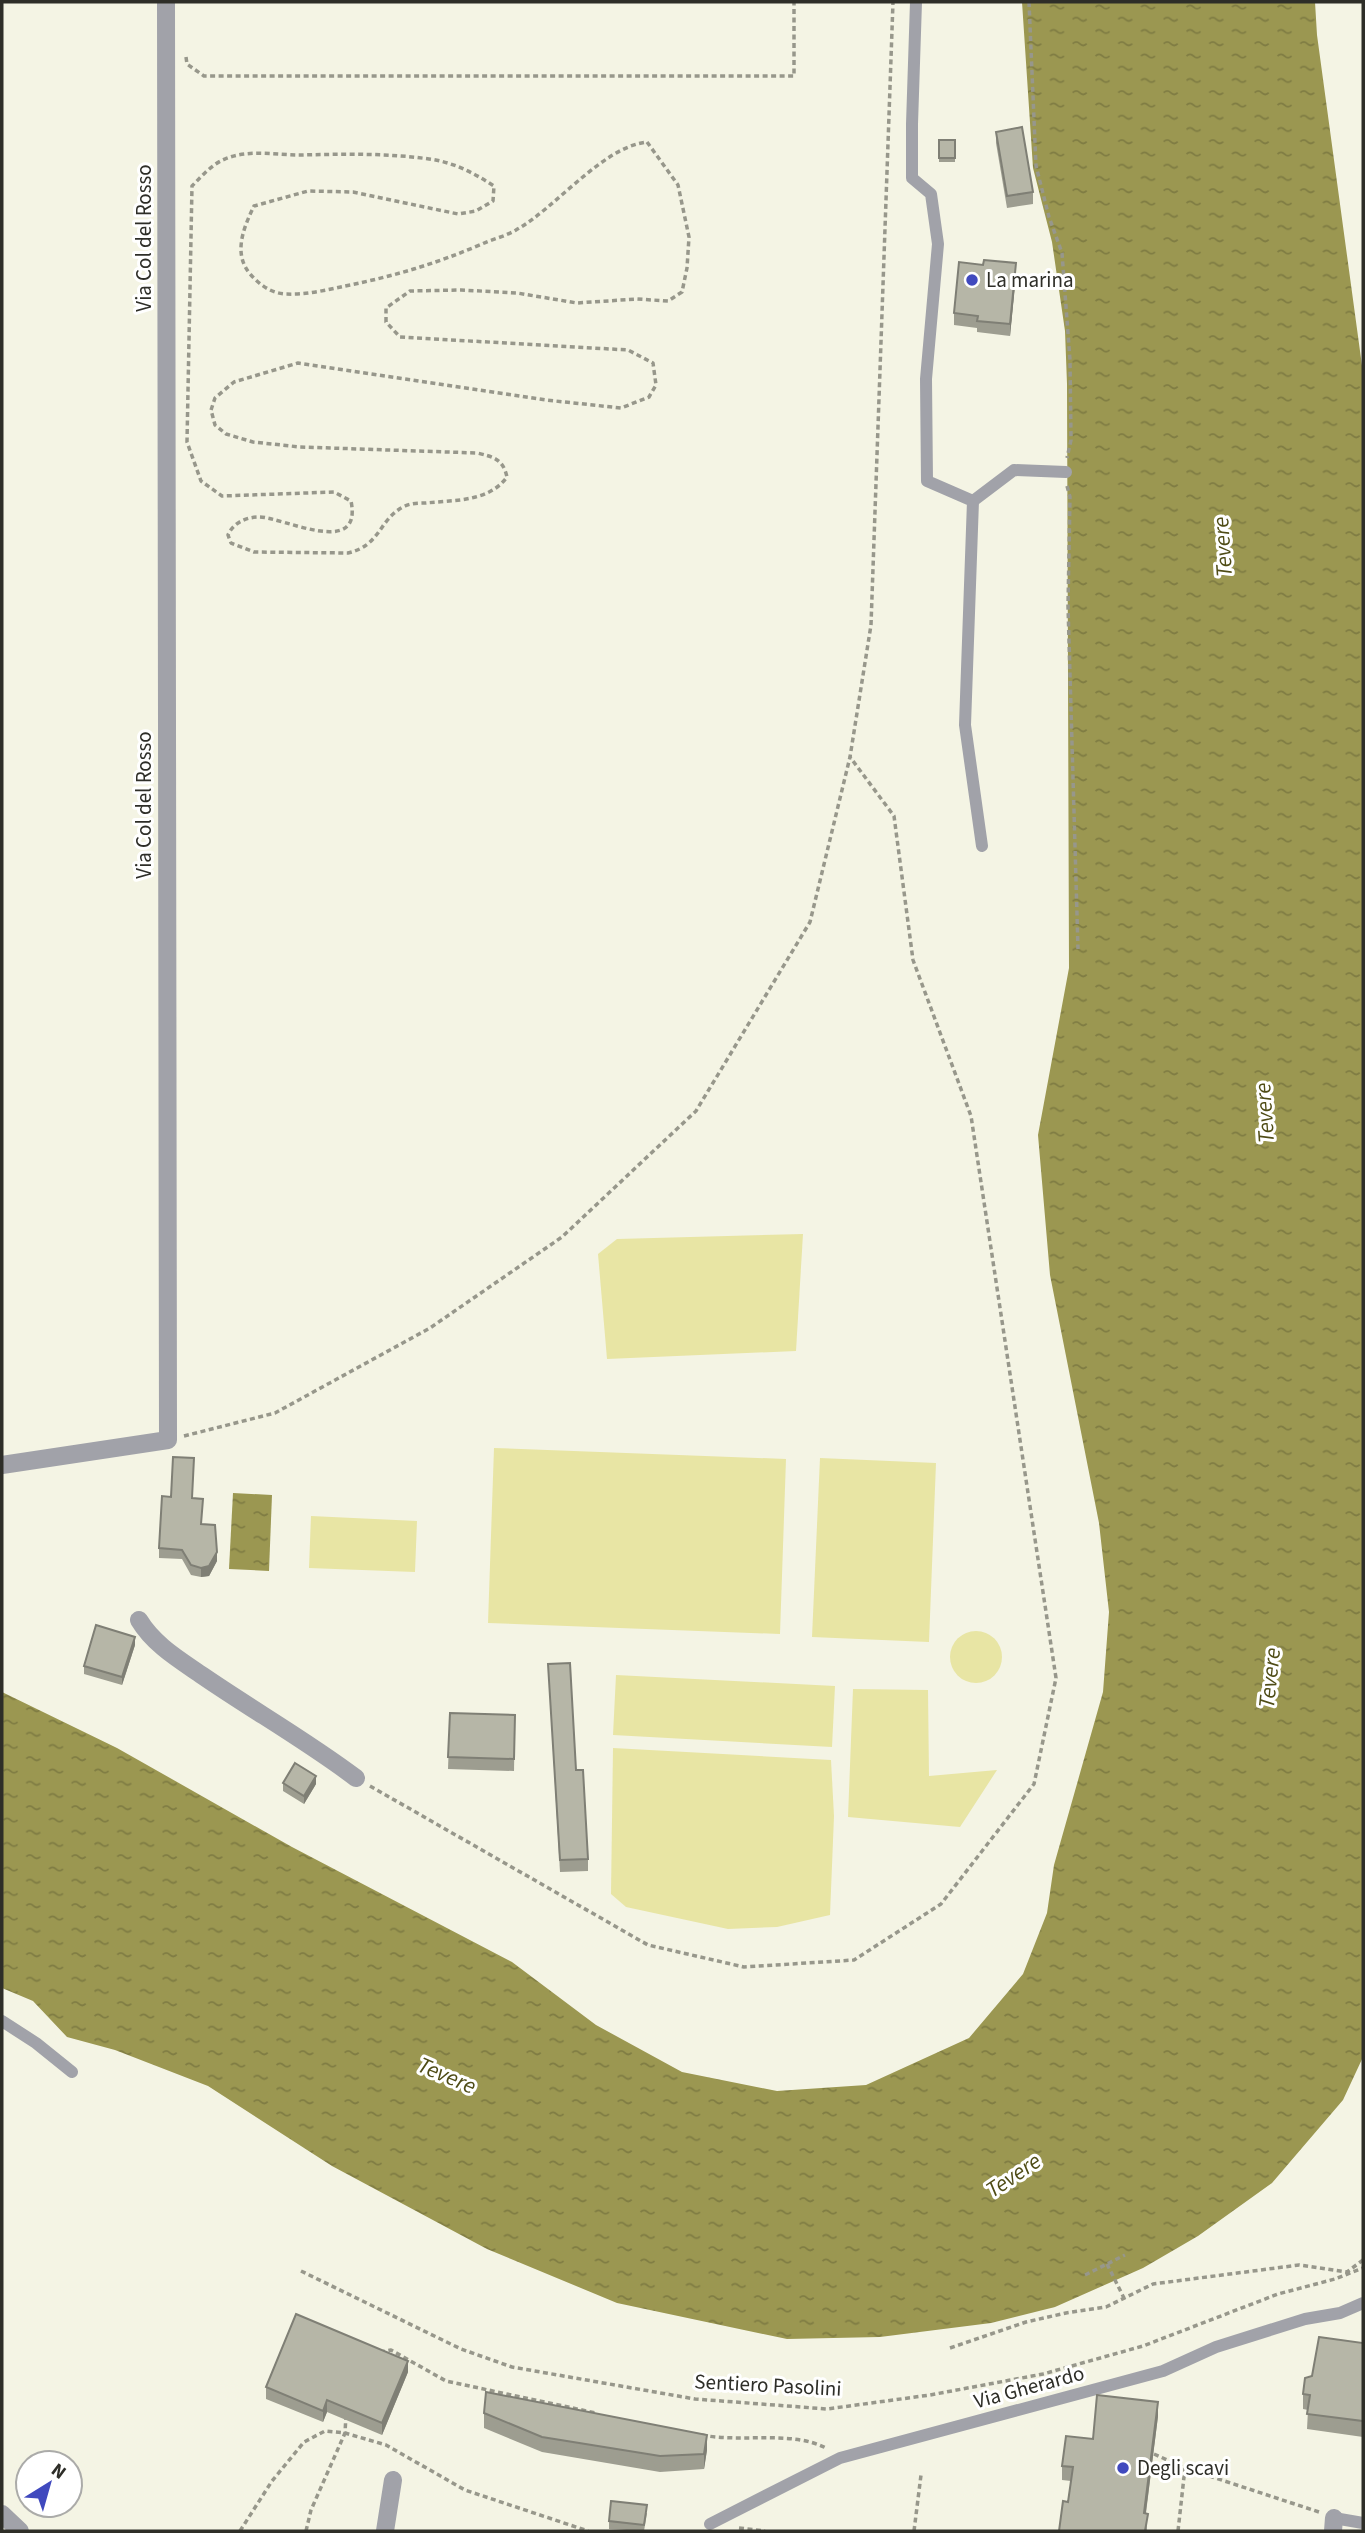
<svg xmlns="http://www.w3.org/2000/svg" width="1365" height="2533" viewBox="0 0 1365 2533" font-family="'Source Sans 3',sans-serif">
<defs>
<pattern id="water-ripples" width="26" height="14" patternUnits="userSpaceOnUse" patternTransform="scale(1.75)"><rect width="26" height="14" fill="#9b9751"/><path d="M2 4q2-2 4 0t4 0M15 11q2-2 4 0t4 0" fill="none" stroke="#7f7c43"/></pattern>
</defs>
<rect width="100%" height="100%" fill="#f4f4e4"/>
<g fill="#e8e5a4">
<path d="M803,1234L796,1351L607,1359L598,1254L617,1239Z"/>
<path d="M494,1448L786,1459L780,1634L488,1623Z"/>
<path d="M820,1458L936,1463L929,1642L812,1637Z"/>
<path d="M311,1516L417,1521L415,1572L309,1568Z"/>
<circle cx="976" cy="1657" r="26"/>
<path d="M616,1675L835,1686L832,1747L613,1735Z"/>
<path d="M853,1689L928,1690L929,1776L997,1770L960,1827L848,1817Z"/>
<path d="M613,1748L831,1760L834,1816L830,1915L777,1927L728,1929L626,1907L611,1894Z"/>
</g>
<g fill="url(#water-ripples)">
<path d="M1022,2H1315L1317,35L1363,373V2057L1343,2100L1272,2183L1198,2236L1143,2268L1055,2307L991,2323L880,2337L787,2339L617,2303L487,2249L332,2166L208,2086L115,2050L67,2037L33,2001L2,1988V1692L117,1748L292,1847L512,1962L596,2025L682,2072L777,2091L866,2085L969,2038L1023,1974L1047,1913L1054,1865L1103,1692L1109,1612L1099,1523L1050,1275L1038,1135L1069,968L1067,384L1065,331L1052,242L1033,168Z"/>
<path d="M233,1493L272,1495L269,1571L229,1569Z"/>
</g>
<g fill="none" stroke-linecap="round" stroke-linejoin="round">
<g stroke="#97978b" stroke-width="3.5" stroke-dasharray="5 3.5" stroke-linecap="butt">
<path d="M1029,2L1036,166L1049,217L1062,253L1070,360L1071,440L1067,458"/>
<path d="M186,57L187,64L204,76H794V2"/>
<path d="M647,142L678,185L689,237L687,268L682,292L668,301L637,299L577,303L517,293L461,290L410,291L386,308V322L400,337L628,350L653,363L656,385L649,397L621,408L546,400L298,363L234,382L215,398L211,410L215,425L226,434L253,442L300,447L477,453C494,457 503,459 507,477C489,502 454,500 426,503C419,503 411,503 405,506C378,519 382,545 348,553L254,552L231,543L228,535C233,523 246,517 259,517C283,517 363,559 351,501L334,492L222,496L201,481L187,442L192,186C202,176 212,164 225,159C248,149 276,155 300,155C343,154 387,153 429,159C453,162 474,173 494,186L493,201L476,211L458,214L353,192L308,191L254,206C244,227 232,254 251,275C260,285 272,294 287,294C305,295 327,290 345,286C395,276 435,264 482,244C493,239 506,236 516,230C556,208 602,147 647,142Z"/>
<path d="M1067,486L1070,497L1068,606L1078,949"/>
<path d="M184,1436L275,1413L430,1328L562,1237L696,1111L810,922L850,757L871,625L893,2"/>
<path d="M370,1786L648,1945L744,1967L854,1960L941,1904L1034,1784L1056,1678L971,1116L913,960L894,816L850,757"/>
<path d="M1107,2264L1124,2298"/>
<path d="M301,2271L461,2349L512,2367L695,2399L827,2409L930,2395L1043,2374L1143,2346L1278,2294L1335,2279L1363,2268"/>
<path d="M1085,2275L1125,2255"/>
<path d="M950,2348L1026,2322L1066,2313L1106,2307L1153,2284L1299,2265L1347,2272L1363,2260"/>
<path d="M380,2352L391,2350L446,2381L596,2413"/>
<path d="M702,2435C741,2443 791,2430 826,2448"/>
<path d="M1154,2454L1185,2468L1319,2512"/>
<path d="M739,2528L765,2531"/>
<path d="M240,2531L272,2481L304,2442L325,2431L345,2433L386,2445L465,2490L588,2531"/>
<path d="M306,2531L311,2510L345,2433L346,2415"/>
<path d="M914,2531L921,2475"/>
<path d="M1178,2531L1185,2468"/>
</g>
<g stroke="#a1a2a9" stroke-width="12">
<path d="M916,2L912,124V178L931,194L938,244L926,379L927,481L973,501L965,725L982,846"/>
<path d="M973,501L1014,470L1066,472"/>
<path d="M2,2021L36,2043L72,2072"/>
<path d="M1334,2518L1363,2523"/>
<path d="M710,2524L840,2458L1163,2371L1216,2347L1305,2319L1340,2313L1363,2303"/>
</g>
<g stroke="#a1a2a9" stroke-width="18">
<path d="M2,1465L168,1440L166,2"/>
<path d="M139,1620C154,1645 180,1660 203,1676C254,1711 307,1741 356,1778"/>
<path d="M2,2514L20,2531"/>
<path d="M385,2531L393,2480"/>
<path d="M1333,2531L1334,2518"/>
</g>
</g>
<g fill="#9d9d90">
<path d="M996,132L1033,192V204L1007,208L996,143Z"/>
<rect x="939" y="140" width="16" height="22"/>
<path d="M1016,275L1010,336L977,332V328L954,325V313Z"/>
<path d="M194,1468L192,1498L217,1561L209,1576L201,1577L191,1575L182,1559L159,1558V1548L171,1497Z"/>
<path d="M135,1645L122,1685L84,1674V1666Z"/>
<path d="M548,1664L576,1770L588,1859V1871L560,1872Z"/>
<path d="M450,1713L515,1715L514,1771L448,1769Z"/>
<path d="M283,1783L316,1784L304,1804L283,1791Z"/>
<path d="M1363,2343V2437L1307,2429L1308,2410L1303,2409V2394L1312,2376Z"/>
<path d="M408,2372L382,2435L327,2412L323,2422L266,2399V2387Z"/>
<path d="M484,2413L707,2450L704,2469L660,2472L542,2452L484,2428Z"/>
<path d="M1158,2416L1146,2513L1147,2531H1059L1068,2502L1071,2481L1062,2480V2466L1093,2439Z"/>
<path d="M647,2513L644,2531L609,2529V2521Z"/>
</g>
<g fill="#7f7f75">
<path d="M1016,263V275L1010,336V324Z"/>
<path d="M217,1552V1561L209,1576L201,1577V1568Z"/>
<path d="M135,1637V1645L122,1685V1677Z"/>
<path d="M316,1776V1784L304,1804V1796Z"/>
<path d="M408,2361V2372L382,2435V2423Z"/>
<path d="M327,2400V2412L323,2422V2411Z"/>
<path d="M1158,2402V2416L1144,2527V2513Z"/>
<path d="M707,2435V2450L704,2469V2454Z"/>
</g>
<g fill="#b6b6a7" stroke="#7f7f75" stroke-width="2">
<path d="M1022,127L1033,192L1007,196L996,132Z"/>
<rect x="939" y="140" width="16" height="18"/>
<path d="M984,260L1016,263L1010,324L977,321L978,316L954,313L959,262L983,265Z"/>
<path d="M173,1457L194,1458L192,1498L203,1499L201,1524L215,1525L217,1552L209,1566L201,1568L191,1565L182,1550L159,1548L162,1496L171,1497Z"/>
<path d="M96,1625L135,1637L122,1677L84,1666Z"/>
<path d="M570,1663L576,1770H583L588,1859L560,1860L548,1664Z"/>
<path d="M450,1713L515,1715L514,1759L448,1757Z"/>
<path d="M295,1763L316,1776L304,1796L283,1783Z"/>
<path d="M296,2314L408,2361L382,2423L327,2400L323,2411L266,2387Z"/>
<path d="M1319,2337L1363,2343V2421L1307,2414L1310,2395L1303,2394L1305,2378L1312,2376Z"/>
<path d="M486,2392L707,2435L704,2454L660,2456L542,2437L484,2413Z"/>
<path d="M1097,2395L1158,2402L1144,2513L1148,2514L1145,2531H1059L1063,2501L1068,2502L1073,2467L1062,2466L1066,2436L1093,2439Z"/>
<path d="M611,2501L647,2505L644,2525L609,2521Z"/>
</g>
<g fill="#4049be" stroke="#fff" stroke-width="2.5">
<circle cx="972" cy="280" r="7"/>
<circle cx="1123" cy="2468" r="7"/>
</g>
<g text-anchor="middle" stroke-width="6" stroke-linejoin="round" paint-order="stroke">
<g font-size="21" fill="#2e2e28" stroke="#fff">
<text transform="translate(144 238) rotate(-90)" y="7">Via Col del Rosso</text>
<text transform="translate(144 805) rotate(-90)" y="7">Via Col del Rosso</text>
<text transform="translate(768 2385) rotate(3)" y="7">Sentiero Pasolini</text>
<text transform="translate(1029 2387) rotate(-15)" y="7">Via Gherardo</text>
</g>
<g font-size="21" fill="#2e2e28" stroke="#fff" text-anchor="start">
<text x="986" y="287">La marina</text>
<text x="1137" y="2475">Degli scavi</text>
</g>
<g font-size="23" font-style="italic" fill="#4f4c16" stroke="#fff">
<text transform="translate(1222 547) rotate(-94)" y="8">Tevere</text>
<text transform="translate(1264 1113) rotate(-94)" y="8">Tevere</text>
<text transform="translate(1269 1678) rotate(-84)" y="8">Tevere</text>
<text transform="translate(447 2075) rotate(23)" y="8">Tevere</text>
<text transform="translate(1013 2175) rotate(-34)" y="8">Tevere</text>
</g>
</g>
<rect width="1365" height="2533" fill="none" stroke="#2e2e28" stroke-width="7"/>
<g transform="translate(49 2484) rotate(37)"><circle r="33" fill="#ffffff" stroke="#ababa9" stroke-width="2"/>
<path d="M0-5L12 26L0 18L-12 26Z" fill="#4049be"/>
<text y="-10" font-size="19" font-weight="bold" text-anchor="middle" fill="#2e2e28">N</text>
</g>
</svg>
